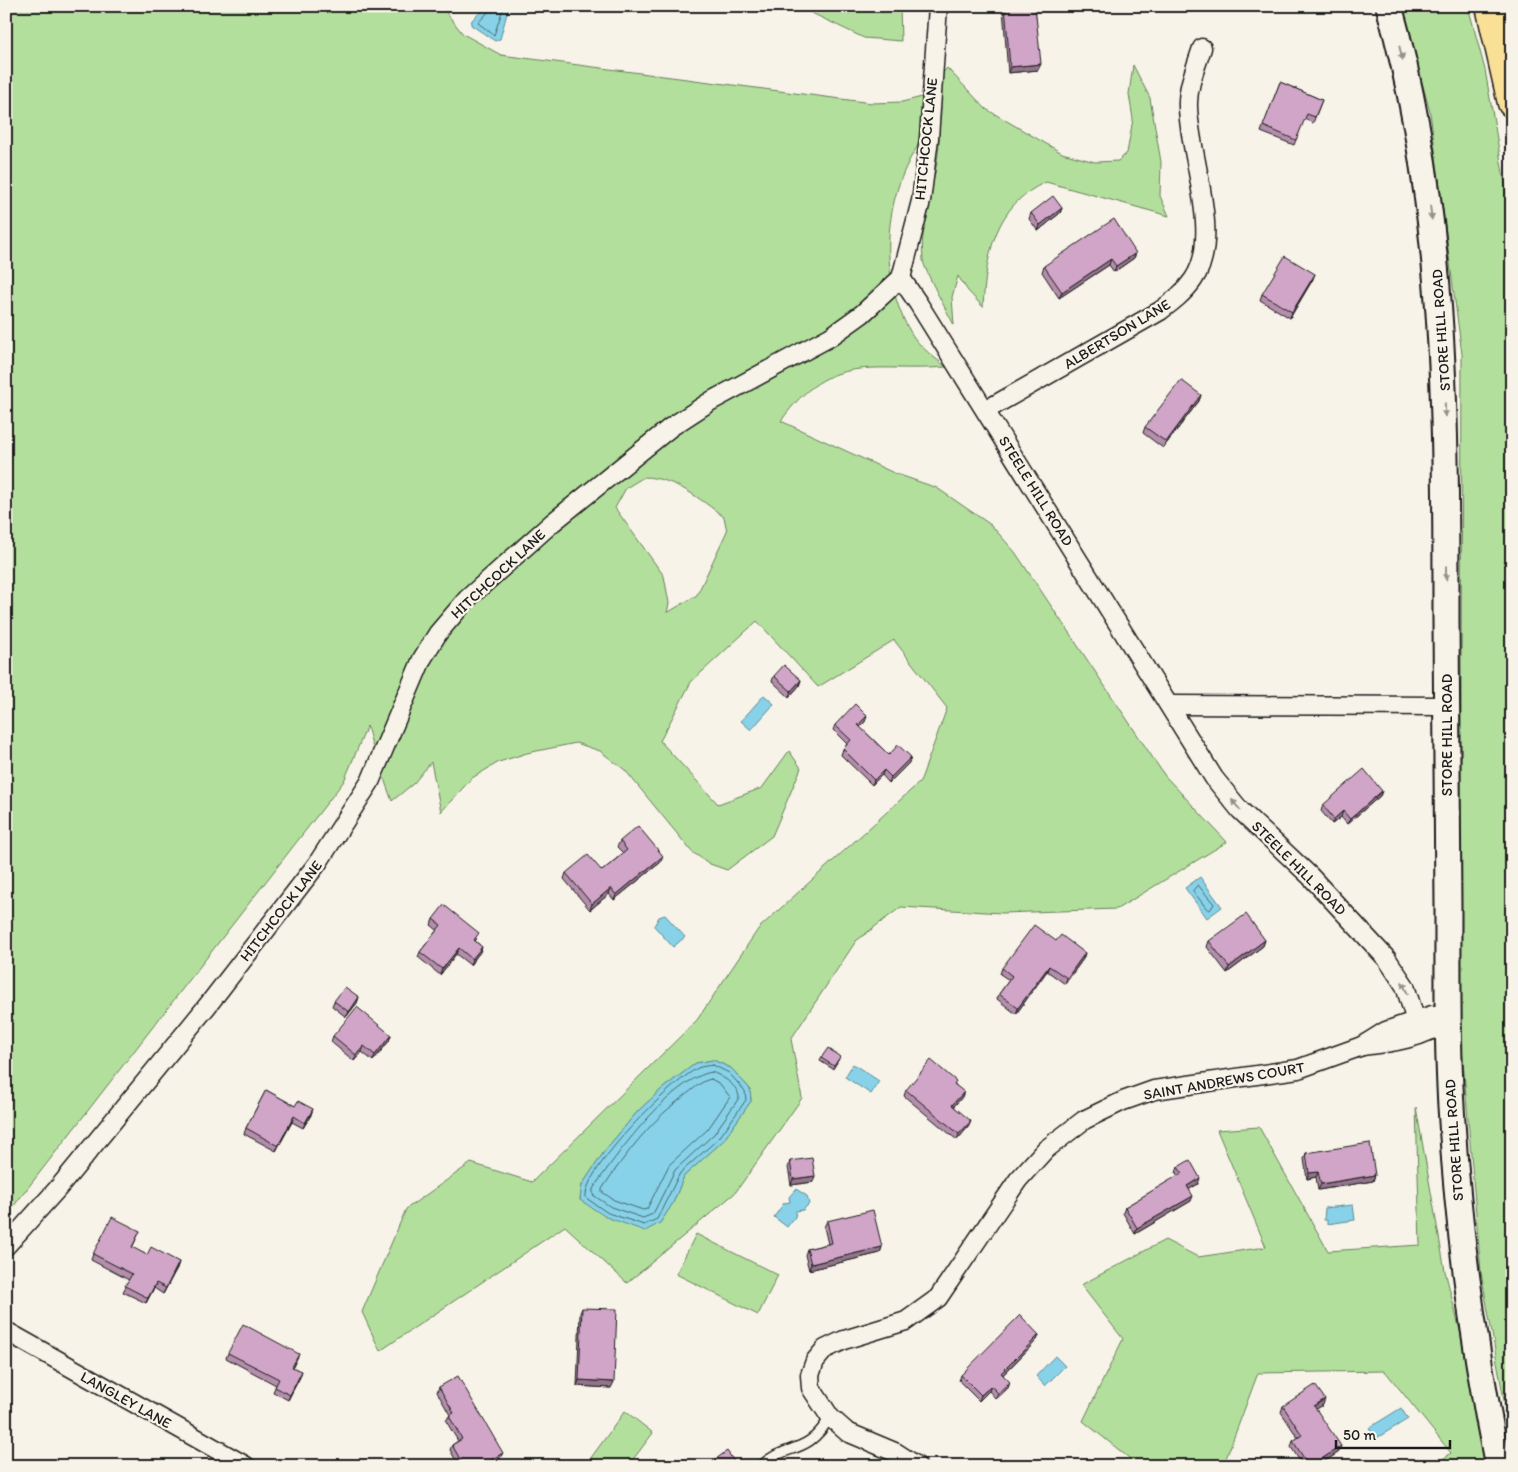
<svg xmlns="http://www.w3.org/2000/svg" width="1518" height="1472" viewBox="0 0 1518 1472" font-family="Itim,sans-serif">
<rect width="100%" height="100%" fill="#f7f3e8"/>
<filter id="ink" filterUnits="userSpaceOnUse"><feTurbulence type="fractalNoise" baseFrequency=".02" numOctaves="2"/><feDisplacementMap in="SourceGraphic" scale="10" xChannelSelector="R" yChannelSelector="G"/><feConvolveMatrix kernelMatrix="1 2 1 2 8 2 1 2 1" color-interpolation-filters="sRGB"/></filter>
<g filter="url(#ink)">
<g fill="#b3df9c" stroke="#687e5c" fill-rule="evenodd">
<path d="M6,6H441L463,34L501,55L872,103L902,102L922,97L947,68L986,109L1062,153L1095,162L1118,161L1127,153L1133,119L1129,94L1133,65L1150,98L1161,162L1160,196L1169,216L1046,182C994,205 986,256 983,307L968,291L958,276L952,297L954,325C948,313 924,270 923,260C918,213 945,167 938,120C929,132 918,144 911,157C882,210 880,285 913,336C922,349 934,357 946,367C873,373 831,350 781,421L894,473L937,488L991,525L1015,552L1165,776L1227,842L1117,909L1002,913L901,907L856,941L791,1039L802,1098L735,1193L627,1283L565,1226L380,1351L362,1312L406,1209L471,1163L532,1182L697,1020L759,928L920,782L947,708L894,640L818,687L757,621L691,682L660,741L718,804L762,788L789,751L801,768L772,836L727,870L710,864L692,852L625,770L600,751L576,743L527,753L499,762L472,778L441,812L431,762L414,783L392,801L373,748L367,726L344,781L6,1216ZM644,477C675,478 700,499 724,517L727,531L697,595L667,613L669,603L664,576L615,508L626,488ZM713,1060L731,1068L750,1089L751,1101L723,1141L684,1176L673,1203L660,1223L580,1200L582,1185L606,1149L638,1111L663,1088L696,1063Z"/>
<path d="M797,6H900L901,41L864,38Z"/>
<path d="M1401,6H1468L1485,70L1511,219L1512,1445L1481,1272L1460,1025L1462,354L1430,112Z"/>
<path d="M1416,1107L1445,1271L1494,1466H1433L1451,1453L1385,1371L1258,1373L1225,1461L1199,1466H1139L1083,1421L1123,1339L1081,1285L1165,1240L1198,1257L1266,1247L1217,1130L1259,1127L1328,1251L1420,1245Z"/>
<path d="M696,1234L778,1275L758,1315L676,1274Z"/>
<path d="M625,1411L653,1433L628,1466H585Z"/>
</g>
<g fill="#87d2e8" stroke="#5c8996">
<path d="M487,6H509L500,39L495,41L471,25L472,20Z"/>
<path d="M764,695L774,704L751,730L741,721Z"/>
<path d="M1200,877L1222,907L1207,918L1185,888Z"/>
<path d="M665,915L685,937L673,947L654,926L659,917Z"/>
<path d="M713,1060L731,1068L750,1089L751,1101L723,1141L684,1176L673,1203L660,1223L645,1231L606,1217L580,1200L582,1185L606,1149L638,1111L663,1088L696,1063Z"/>
<path d="M853,1064L879,1081L871,1094L845,1077Z"/>
<path d="M796,1189L807,1196L809,1204L803,1210L796,1211L795,1217L787,1227L774,1217L784,1203L790,1202L789,1197Z"/>
<path d="M1353,1205L1355,1220L1327,1224V1220H1324L1325,1208Z"/>
<path d="M1055,1356L1065,1366L1045,1386L1036,1376Z"/>
<path d="M1401,1408L1408,1419L1375,1439L1369,1428Z"/>
</g>
<g fill="none" stroke-linecap="round" stroke-linejoin="round">
<g stroke="#47656e" stroke-width="1">
<path d="M490,6L489,11L478,23L494,35L504,6"/>
<path d="M1198,885L1214,904L1210,910L1207,909L1193,891Z"/>
<path d="M713,1065L729,1073L745,1091L746,1100L719,1138L680,1173L657,1219L644,1225L608,1213L586,1198C582,1170 672,1081 698,1068C702,1066 708,1066 713,1065Z"/>
<path d="M712,1072C722,1076 739,1086 739,1098L714,1134L675,1170L653,1214L643,1218L611,1207L593,1195V1189C615,1156 672,1078 712,1072Z"/>
<path d="M711,1079L720,1084L730,1097L708,1129L669,1165L647,1209L643,1210L614,1200L602,1192V1189C626,1153 652,1119 688,1093C695,1088 701,1081 711,1079Z"/>
</g>
<g stroke="#1c1c1c" stroke-width="12">
<path id="service" d="M761,1466C786,1442 807,1457 830,1417"/>
</g>
<g stroke="#1c1c1c" stroke-width="21">
<g id="minor">
<path d="M901,278L918,303L1214,778L1240,810L1310,876L1387,959L1405,986L1420,1034"/>
<path d="M986,410L1160,311C1172,302 1184,293 1193,280C1223,238 1189,155 1188,107C1187,87 1196,67 1202,48"/>
<path d="M1169,705L1447,706"/>
<path d="M1432,1015L1448,1020C1424,1038 1392,1043 1362,1046L1386,1031Z"/>
<path d="M6,1246L60,1186L208,1005L317,864L370,782L422,659L438,633L467,599L552,523L671,427L711,401L830,337L862,314L901,278L921,201L929,138L938,6"/>
<path d="M6,1331L246,1466"/>
<path d="M917,1466L897,1453L847,1432L830,1417L811,1388L810,1375L815,1361L825,1349L844,1340L906,1321L938,1298L1018,1180L1045,1150L1084,1120L1123,1101L1154,1090L1298,1069L1362,1046"/>
</g>
</g>
<g stroke="#1c1c1c" stroke-width="29">
<path id="secondary" d="M1389,6C1446,209 1446,413 1446,621C1447,717 1447,813 1448,909C1448,980 1447,1051 1452,1122C1459,1238 1475,1353 1498,1466"/>
</g>
<g stroke="#1c1c1c" stroke-width="31">
<path id="motorway" d="M1490,6L1512,103"/>
</g>
<use href="#service" stroke="#f7f3e8" stroke-width="9"/>
<use href="#minor" stroke="#f7f3e8" stroke-width="18"/>
<use href="#secondary" stroke="#f7f3e8" stroke-width="25"/>
<use href="#motorway" stroke="#fadf96" stroke-width="28"/>
</g>
<g fill="#b48eac" stroke="#1c1c1c">
<path d="M1004,6H1035L1038,70L1008,73L1003,9Z"/>
<path d="M1280,82L1322,100L1313,123L1304,119L1294,145L1261,132Z"/>
<path d="M1062,208L1060,213L1038,231L1029,219L1031,213Z"/>
<path d="M1136,253L1134,258L1114,272L1109,265L1059,298L1042,272L1044,266Z"/>
<path d="M1313,279L1290,318L1260,300L1262,294Z"/>
<path d="M1201,395L1199,401L1163,448L1143,433L1145,427Z"/>
<path d="M774,676L801,680L799,686L789,697L772,681Z"/>
<path d="M865,722L860,727L889,755L909,763L889,783L882,775L872,785L841,755L843,749L847,744L833,730L835,725Z"/>
<path d="M1382,791L1380,796L1347,824L1341,817L1332,824L1321,811L1323,805Z"/>
<path d="M620,841L661,862L614,900L609,894L590,910L564,879L566,873L602,871L623,853L617,847Z"/>
<path d="M433,919L477,939L475,941L482,947L480,952L470,965L456,954L440,975L418,957L420,952L437,930L431,925Z"/>
<path d="M1265,940L1263,946L1227,973L1207,947L1209,941Z"/>
<path d="M1056,941L1085,953L1083,959L1065,984L1047,971L1016,1014L997,999L999,994L1009,980L1000,974L1002,968Z"/>
<path d="M359,997L357,1003L346,1017L332,1006L334,1001Z"/>
<path d="M391,1035L389,1041L373,1061L362,1052L354,1061L331,1042L333,1036Z"/>
<path d="M821,1058L839,1059L833,1069L820,1061Z"/>
<path d="M955,1084L962,1097L954,1106L969,1126L957,1140L904,1096L906,1090Z"/>
<path d="M266,1090L311,1115L303,1128L292,1122L276,1151L244,1134L246,1128Z"/>
<path d="M1306,1153L1375,1175L1373,1181L1318,1190L1316,1177L1307,1179L1304,1159Z"/>
<path d="M790,1161L813,1182L791,1185L788,1167Z"/>
<path d="M1178,1167L1198,1184L1189,1189L1191,1201L1135,1234L1123,1213L1125,1207L1178,1176L1176,1173Z"/>
<path d="M827,1221L882,1247L880,1253L809,1270L805,1255L807,1249L828,1244L824,1227Z"/>
<path d="M140,1231L132,1248L147,1255L179,1262L177,1268L163,1294L154,1288L146,1303L123,1292L129,1280L91,1260L93,1254Z"/>
<path d="M582,1308L611,1388L577,1386L580,1313Z"/>
<path d="M1039,1335L1037,1340L1003,1375L1010,1382L1008,1388L996,1399L989,1391L979,1401L959,1381L961,1375Z"/>
<path d="M228,1353L299,1354L293,1367L300,1377L288,1400L273,1392L276,1385L226,1358Z"/>
<path d="M439,1387L500,1458L488,1466H459L450,1450L452,1445L458,1441L446,1421L449,1416L450,1415L437,1392Z"/>
<path d="M1323,1405L1316,1409L1339,1452L1318,1466H1303L1291,1447L1293,1441L1298,1438L1281,1412L1283,1406Z"/>
</g>
<g fill="#92748c" stroke="#1c1c1c">
<path d="M1041,64L1038,70L1008,73L1010,67Z"/>
<path d="M1062,208L1060,213L1038,231L1040,225Z"/>
<path d="M1136,253L1134,258L1114,272L1116,266Z"/>
<path d="M1111,259L1109,265L1059,298L1062,292Z"/>
<path d="M1315,274L1313,279L1290,318L1292,312Z"/>
<path d="M1201,395L1199,401L1163,448L1166,442Z"/>
<path d="M801,680L799,686L789,697L791,691Z"/>
<path d="M867,716L865,722L856,731L858,725Z"/>
<path d="M911,757L909,763L889,783L891,777Z"/>
<path d="M884,770L882,775L872,785L874,780Z"/>
<path d="M1382,791L1380,796L1347,824L1350,819Z"/>
<path d="M1343,811L1341,817L1332,824L1334,819Z"/>
<path d="M663,856L661,862L614,900L616,895Z"/>
<path d="M611,888L609,894L590,910L592,904Z"/>
<path d="M1265,940L1263,946L1227,973L1229,967Z"/>
<path d="M482,947L480,952L470,965L472,959Z"/>
<path d="M459,948L456,954L440,975L442,969Z"/>
<path d="M1085,953L1083,959L1065,984L1067,978Z"/>
<path d="M1049,966L1047,971L1016,1014L1018,1008Z"/>
<path d="M359,997L357,1003L346,1017L349,1012Z"/>
<path d="M391,1035L389,1041L373,1061L375,1055Z"/>
<path d="M364,1046L362,1052L354,1061L356,1055Z"/>
<path d="M964,1092L962,1097L950,1111L952,1105Z"/>
<path d="M313,1109L311,1115L303,1128L305,1123Z"/>
<path d="M294,1116L292,1122L276,1151L278,1146Z"/>
<path d="M971,1121L969,1126L957,1140L959,1134Z"/>
<path d="M1318,1172L1316,1177L1307,1179L1309,1173Z"/>
<path d="M1375,1175L1373,1181L1318,1190L1321,1184Z"/>
<path d="M815,1176L813,1182L791,1185L793,1179Z"/>
<path d="M1200,1178L1198,1184L1185,1192L1187,1186Z"/>
<path d="M1193,1196L1191,1201L1135,1234L1137,1228Z"/>
<path d="M882,1247L880,1253L809,1270L811,1264Z"/>
<path d="M179,1262L177,1268L163,1294Z"/>
<path d="M156,1283L154,1288L146,1303L148,1298Z"/>
<path d="M1039,1335L1037,1340L999,1379L1001,1373Z"/>
<path d="M302,1371L300,1377L288,1400L290,1395Z"/>
<path d="M579,1380L614,1382L611,1388L577,1386Z"/>
<path d="M1010,1382L1008,1388L996,1399L998,1393Z"/>
<path d="M991,1386L989,1391L979,1401L981,1395Z"/>
<path d="M1325,1399L1323,1405L1312,1412L1314,1406Z"/>
<path d="M1341,1446L1339,1452L1318,1466H1311Z"/>
<path d="M503,1453L500,1458L488,1466H480Z"/>
</g>
<g fill="#d1a5c8" stroke="#1c1c1c">
<path d="M1005,6H1035L1041,64L1010,67Z"/>
<path d="M1280,82L1322,100L1315,117L1307,114L1296,140L1263,126Z"/>
<path d="M1053,196L1062,208L1040,225L1031,213Z"/>
<path d="M1114,219L1136,253L1116,266L1111,259L1062,292L1044,266Z"/>
<path d="M1285,256L1315,274L1292,312L1262,294Z"/>
<path d="M1181,380L1201,395L1166,442L1145,427Z"/>
<path d="M784,665L801,680L791,691L774,676Z"/>
<path d="M855,704L867,716L858,725L889,755L898,745L911,757L891,777L884,770L874,780L843,749L851,740L835,725Z"/>
<path d="M1364,769L1382,791L1350,819L1343,811L1334,819L1323,805Z"/>
<path d="M638,826L663,856L616,895L611,888L592,904L566,873L588,855L602,871L627,850L620,841Z"/>
<path d="M444,905L479,933L474,940L482,947L472,959L459,948L442,969L420,952L441,925L433,919Z"/>
<path d="M1246,914L1265,940L1229,967L1209,941Z"/>
<path d="M1034,925L1056,941L1061,935L1085,953L1067,978L1049,966L1018,1008L999,994L1012,976L1002,968Z"/>
<path d="M345,987L359,997L349,1012L334,1001Z"/>
<path d="M357,1007L391,1035L375,1055L364,1046L356,1055L333,1036Z"/>
<path d="M828,1048L840,1057L834,1066L821,1058Z"/>
<path d="M931,1060L956,1081L954,1084L964,1092L952,1105L971,1121L959,1134L906,1090Z"/>
<path d="M266,1090L295,1106L298,1101L313,1109L305,1123L294,1116L278,1146L246,1128Z"/>
<path d="M1370,1143L1375,1175L1321,1184L1318,1172L1309,1173L1306,1153Z"/>
<path d="M812,1158L815,1176L793,1179L790,1161Z"/>
<path d="M1190,1160L1200,1178L1187,1186L1193,1196L1137,1228L1125,1207L1182,1173L1178,1167Z"/>
<path d="M873,1210L882,1247L811,1264L807,1249L832,1243L827,1221Z"/>
<path d="M112,1217L140,1231L132,1247L147,1255L151,1247L179,1262L166,1288L156,1283L148,1298L125,1286L132,1274L93,1254Z"/>
<path d="M582,1308L617,1309L614,1382L579,1380Z"/>
<path d="M1020,1315L1039,1335L1001,1373L1010,1382L998,1393L991,1386L981,1395L961,1375Z"/>
<path d="M243,1324L299,1354L292,1367L302,1371L290,1395L275,1387L279,1379L228,1353Z"/>
<path d="M458,1376L503,1453L480,1466H464L452,1445L462,1439L449,1416L454,1413L439,1387Z"/>
<path d="M1315,1385L1325,1399L1314,1406L1341,1446L1311,1466H1309L1293,1441L1302,1435L1283,1406Z"/>
<path d="M727,1451L737,1466H710L709,1464Z"/>
<path d="M1056,1462L1061,1466H1053Z"/>
<path d="M1069,1462L1073,1466H1065Z"/>
</g>
<defs><path id="oneway-solid" d="M-6-.8H1V-3.2L6.5 0L1 3.2V.8H-6Z" transform="scale(1.25)"/></defs>
<g fill="#94928c">
<use href="#oneway-solid" transform="translate(1401 53) rotate(76)"/>
<use href="#oneway-solid" transform="translate(1431 213) rotate(83)"/>
<use href="#oneway-solid" transform="translate(1445 410) rotate(89)"/>
<use href="#oneway-solid" transform="translate(1446 573) rotate(90)"/>
<use href="#oneway-solid" transform="translate(1236 805) rotate(-130)"/>
<use href="#oneway-solid" transform="translate(1405 988) rotate(-115)"/>
</g>
</g>
<g text-anchor="middle" stroke-width="4.5" stroke-linejoin="round" paint-order="stroke">
<g font-size="15" fill="#1c1c1c" stroke="#f7f3e8">
<text transform="translate(926 139) rotate(-84)" y="5">HITCHCOCK LANE</text>
<text transform="translate(1441 330) rotate(-94)" y="5">STORE HILL ROAD</text>
<text transform="translate(1117 334) rotate(-31)" y="5">ALBERTSON LANE</text>
<text transform="translate(1036 491) rotate(58)" y="5">STEELE HILL ROAD</text>
<text transform="translate(498 574) rotate(-43)" y="5">HITCHCOCK LANE</text>
<text transform="translate(1447 735) rotate(-90)" y="5">STORE HILL ROAD</text>
<text transform="translate(1299 868) rotate(45)" y="5">STEELE HILL ROAD</text>
<text transform="translate(281 911) rotate(-52)" y="5">HITCHCOCK LANE</text>
<text transform="translate(1224 1081) rotate(-10)" y="5">SAINT ANDREWS COURT</text>
<text transform="translate(1454 1140) rotate(-94)" y="5">STORE HILL ROAD</text>
<text transform="translate(126 1400) rotate(29)" y="5">LANGLEY LANE</text>
</g>
</g>
<rect width="1518" height="1472" fill="none" stroke="#f7f3e8" stroke-width="25"/>
<rect x="12" y="12" width="1493" height="1447" fill="none" stroke="#1c1c1c" stroke-width="2" filter="url(#ink)"/>
<path d="M1336 1440v8h114v-8" fill="none" stroke="#1c1c1c" stroke-width="2.5"/>
<text x="1343" y="1440" font-size="15" fill="#1c1c1c" stroke="#f7f3e8" stroke-width="4" paint-order="stroke">50 m</text>
</svg>
